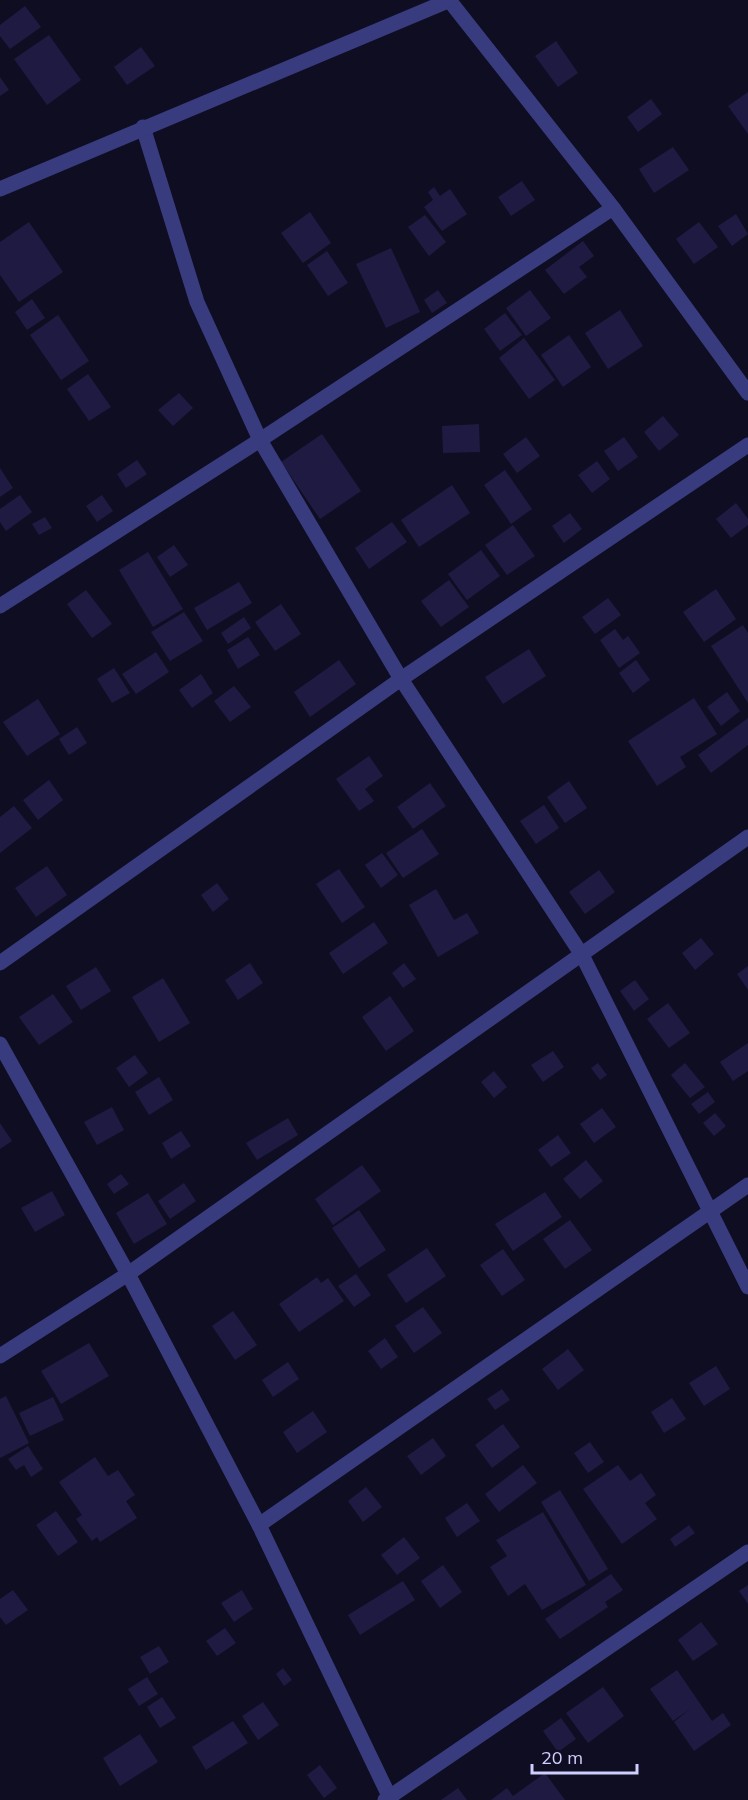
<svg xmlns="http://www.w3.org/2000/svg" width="748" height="1800" viewBox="0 0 748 1800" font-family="Mulish,sans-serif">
<rect width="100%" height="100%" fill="#0f0d21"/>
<g fill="#1f1a42">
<path d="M25,6L41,27L10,49L0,36V25Z"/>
<path d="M49,35L81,80L47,105L14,59Z"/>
<path d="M556,41L578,73L558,87L535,56Z"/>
<path d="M141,47L155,66L127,85L114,67Z"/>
<path d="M0,77L9,90L0,96Z"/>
<path d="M748,92V134L728,106Z"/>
<path d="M651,99L662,114L638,132L627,117Z"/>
<path d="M673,147L689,170L654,193L639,169Z"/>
<path d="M522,181L535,200L511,216L498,197Z"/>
<path d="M434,187L440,196L450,189L467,214L442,231L424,207L433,200L428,192Z"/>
<path d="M310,212L331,243L303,263L281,233Z"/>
<path d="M736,214L748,234L732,246L718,226Z"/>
<path d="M425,215L446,242L429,256L408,227Z"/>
<path d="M29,222L63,272L19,302L0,275V242Z"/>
<path d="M699,222L718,247L694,264L676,239Z"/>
<path d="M583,241L594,256L579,267L587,277L564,294L545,270Z"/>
<path d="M391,248L420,312L386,328L356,264Z"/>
<path d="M327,251L348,283L328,296L307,265Z"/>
<path d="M438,290L447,303L432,313L424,300Z"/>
<path d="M530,290L551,318L526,336L506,308Z"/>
<path d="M32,299L45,318L27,330L15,312Z"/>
<path d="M620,310L643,346L608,369L585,333Z"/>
<path d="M505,313L522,335L500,351L484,329Z"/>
<path d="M58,315L89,361L61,380L30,335Z"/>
<path d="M569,335L591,367L563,387L541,355Z"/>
<path d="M524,338L555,380L529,399L499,358Z"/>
<path d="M88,374L111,407L89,421L67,389Z"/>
<path d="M179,393L193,408L173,426L158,410Z"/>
<path d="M663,416L679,435L659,451L644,432Z"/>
<path d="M479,424L480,452L443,453L442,426Z"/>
<path d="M322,434L361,491L320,519L281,462Z"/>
<path d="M526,437L540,456L517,473L503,454Z"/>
<path d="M624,437L638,457L618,471L604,451Z"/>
<path d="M137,460L147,474L126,488L117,474Z"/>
<path d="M597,461L610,479L592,493L578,475Z"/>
<path d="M0,468L13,488L0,497Z"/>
<path d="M505,470L532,509L511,524L484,485Z"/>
<path d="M452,485L470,513L419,547L401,520Z"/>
<path d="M20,495L32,512L6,531L0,522V509Z"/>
<path d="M102,495L113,511L97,522L86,506Z"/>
<path d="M736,503L748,519V525L731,538L716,519Z"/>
<path d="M570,513L582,529L564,543L552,526Z"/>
<path d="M45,517L52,528L39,535L32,524Z"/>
<path d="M392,522L407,542L369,569L355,548Z"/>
<path d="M513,525L535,556L507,575L485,545Z"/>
<path d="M174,545L188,565L170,577L157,557Z"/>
<path d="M481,550L500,576L467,600L448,574Z"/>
<path d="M148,552L183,609L153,627L119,570Z"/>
<path d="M449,580L469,607L441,627L421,601Z"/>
<path d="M239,582L252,603L207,630L194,608Z"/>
<path d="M716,589L736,619L704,642L683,612Z"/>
<path d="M86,590L112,624L92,638L67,604Z"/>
<path d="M608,598L621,615L595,634L582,617Z"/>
<path d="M281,604L301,634L275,651L255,622Z"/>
<path d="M184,612L203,641L170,661L151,632Z"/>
<path d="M244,617L251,628L228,644L221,633Z"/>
<path d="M743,625L748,633V703L711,646Z"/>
<path d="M615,629L623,640L628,636L640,653L619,668L600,640Z"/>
<path d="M248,637L260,655L238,669L227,650Z"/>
<path d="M529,649L546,676L503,704L485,677Z"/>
<path d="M156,652L169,672L136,694L122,674Z"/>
<path d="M339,660L356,684L310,717L294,692Z"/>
<path d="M636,660L650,680L633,693L619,673Z"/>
<path d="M114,668L130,693L112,703L97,679Z"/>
<path d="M201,674L213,693L192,708L179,690Z"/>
<path d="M234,686L251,707L230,722L214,701Z"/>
<path d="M727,692L740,711L721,726L707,707Z"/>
<path d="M694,698L717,734L680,757L686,767L657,786L628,741Z"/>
<path d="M38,699L60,734L27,756L3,722Z"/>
<path d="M748,718V745L711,773L698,755Z"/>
<path d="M77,727L87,743L69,755L59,739Z"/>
<path d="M369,756L383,776L365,789L374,801L359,811L336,779Z"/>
<path d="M49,780L63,800L38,820L23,800Z"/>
<path d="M569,781L587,808L565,823L547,797Z"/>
<path d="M430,783L446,806L413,829L397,807Z"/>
<path d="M544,805L559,828L536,844L520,821Z"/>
<path d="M14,806L32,828L0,853V817Z"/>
<path d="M422,829L439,854L403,878L386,853Z"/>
<path d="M382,853L398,875L381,888L365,865Z"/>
<path d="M47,866L67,895L36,917L15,888Z"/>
<path d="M339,869L365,907L342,923L316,884Z"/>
<path d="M599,870L615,892L585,914L569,892Z"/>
<path d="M217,883L229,899L213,912L201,895Z"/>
<path d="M436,889L454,920L467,913L479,933L438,957L409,905Z"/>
<path d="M374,922L388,943L343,974L329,953Z"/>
<path d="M701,938L714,954L695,970L682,953Z"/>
<path d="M250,963L263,983L238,1000L225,980Z"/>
<path d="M404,963L416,979L403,988L392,973Z"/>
<path d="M748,966V990L737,974Z"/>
<path d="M96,967L111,991L81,1010L66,986Z"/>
<path d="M163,978L190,1023L159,1042L132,997Z"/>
<path d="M635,980L649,999L634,1011L620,991Z"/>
<path d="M53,994L73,1022L39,1045L19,1017Z"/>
<path d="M390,996L414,1031L386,1051L362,1017Z"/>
<path d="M668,1003L690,1033L669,1048L647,1019Z"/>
<path d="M748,1043V1071L733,1081L720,1062Z"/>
<path d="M553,1051L564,1067L543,1082L531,1065Z"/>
<path d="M135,1055L148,1073L129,1087L116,1068Z"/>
<path d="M598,1063L607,1075L600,1080L591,1068Z"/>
<path d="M685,1063L705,1087L690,1098L671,1075Z"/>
<path d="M494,1071L507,1087L494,1098L481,1082Z"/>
<path d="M159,1077L173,1100L149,1115L135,1092Z"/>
<path d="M708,1092L715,1102L699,1114L691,1104Z"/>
<path d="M112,1107L124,1130L97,1145L84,1122Z"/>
<path d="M602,1108L616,1127L594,1143L580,1124Z"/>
<path d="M715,1113L726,1126L714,1136L703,1123Z"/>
<path d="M288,1118L298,1135L257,1160L246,1143Z"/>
<path d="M0,1123L12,1141L0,1149Z"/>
<path d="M181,1131L191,1146L171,1159L162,1143Z"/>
<path d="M558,1135L571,1153L551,1167L538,1150Z"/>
<path d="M586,1160L603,1181L580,1199L563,1179Z"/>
<path d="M362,1165L381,1191L333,1225L315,1199Z"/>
<path d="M121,1174L129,1184L114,1194L107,1184Z"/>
<path d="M184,1183L196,1201L170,1219L158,1201Z"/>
<path d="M52,1191L65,1215L35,1232L21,1208Z"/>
<path d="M545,1192L562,1217L513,1251L495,1224Z"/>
<path d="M148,1193L167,1224L134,1244L116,1213Z"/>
<path d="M359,1210L386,1250L359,1268L332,1228Z"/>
<path d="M570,1220L592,1250L565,1269L543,1239Z"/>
<path d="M427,1248L446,1276L406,1303L387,1275Z"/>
<path d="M503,1249L525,1280L502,1296L480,1265Z"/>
<path d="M356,1274L371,1295L354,1307L338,1286Z"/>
<path d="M317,1277L321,1283L328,1278L344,1301L299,1332L279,1304Z"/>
<path d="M423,1307L442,1333L414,1353L395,1326Z"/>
<path d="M233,1311L257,1345L235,1360L212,1326Z"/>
<path d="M385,1338L398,1357L381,1369L368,1351Z"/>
<path d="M89,1343L109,1376L61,1404L41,1371Z"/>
<path d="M568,1349L584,1370L558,1390L542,1369Z"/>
<path d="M288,1362L299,1379L273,1397L262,1380Z"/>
<path d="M716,1366L730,1389L704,1406L689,1383Z"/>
<path d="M502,1389L510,1400L495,1410L487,1399Z"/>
<path d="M6,1396L29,1443L0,1458V1399Z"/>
<path d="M53,1397L64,1420L30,1436L19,1413Z"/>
<path d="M672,1398L686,1419L664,1433L651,1412Z"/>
<path d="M313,1411L327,1432L297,1453L283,1432Z"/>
<path d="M503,1424L520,1447L492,1468L475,1445Z"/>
<path d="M433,1438L446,1456L421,1475L407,1456Z"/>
<path d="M590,1442L604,1462L588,1473L574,1453Z"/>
<path d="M28,1446L43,1469L31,1477L24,1465L16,1470L8,1459Z"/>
<path d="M95,1457L108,1476L118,1470L135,1495L126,1501L137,1518L100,1542L97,1537L92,1541L76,1519L82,1515L59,1482Z"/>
<path d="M523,1465L537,1483L499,1512L485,1494Z"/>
<path d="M618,1465L630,1481L641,1473L656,1495L645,1503L657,1519L622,1544L583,1489Z"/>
<path d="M366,1487L382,1507L363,1522L348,1501Z"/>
<path d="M560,1490L608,1569L589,1581L541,1502Z"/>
<path d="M467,1503L480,1521L457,1537L445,1518Z"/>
<path d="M56,1511L78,1542L58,1556L36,1525Z"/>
<path d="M543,1512L586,1585L542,1610L525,1584L508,1596L490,1567L507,1556L496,1540Z"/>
<path d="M689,1525L695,1533L675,1547L670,1539Z"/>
<path d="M404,1537L420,1558L397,1575L381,1555Z"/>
<path d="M443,1565L462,1592L440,1608L421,1581Z"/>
<path d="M611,1574L623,1590L605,1602L608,1607L560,1639L545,1619Z"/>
<path d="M403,1581L415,1600L360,1635L348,1615Z"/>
<path d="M748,1585V1604L739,1591Z"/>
<path d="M13,1590L28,1610L6,1625L0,1617V1599Z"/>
<path d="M242,1590L253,1609L234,1622L221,1603Z"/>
<path d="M701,1622L718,1644L693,1661L678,1640Z"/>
<path d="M225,1628L236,1643L217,1656L206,1641Z"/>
<path d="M159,1646L169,1662L150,1674L140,1657Z"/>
<path d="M283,1668L292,1680L284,1686L276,1674Z"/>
<path d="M677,1670L712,1721L723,1713L731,1725L694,1751L674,1722L690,1709L673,1721L650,1689Z"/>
<path d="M147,1677L158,1694L139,1706L128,1689Z"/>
<path d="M603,1687L624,1716L588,1743L566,1713Z"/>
<path d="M162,1697L176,1718L160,1728L147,1707Z"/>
<path d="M263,1702L279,1725L258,1740L242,1716Z"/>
<path d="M561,1718L576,1739L558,1752L543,1731Z"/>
<path d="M233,1721L248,1743L206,1770L192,1747Z"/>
<path d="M140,1734L158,1762L120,1786L103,1758Z"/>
<path d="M320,1765L337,1788L324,1798L307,1775Z"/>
<path d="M545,1773L565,1800H491L507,1788L513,1796Z"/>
<path d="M458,1788L467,1800H441Z"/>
</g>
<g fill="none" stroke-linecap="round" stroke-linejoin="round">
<g stroke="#393b7f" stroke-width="15">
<path d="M449,0L613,208L748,393"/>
<path d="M143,127L197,302L260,440L401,679L582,955L748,1287"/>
<path d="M0,189L450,0"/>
<path d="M0,606L260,440L613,208"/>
<path d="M0,963L401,679L748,445"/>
<path d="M0,1044L128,1274L259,1525L391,1800"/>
<path d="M0,1356L128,1274L748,837"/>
<path d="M259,1525L748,1185"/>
<path d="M385,1800L748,1552"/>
</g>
</g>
<path d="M532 1764v9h105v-9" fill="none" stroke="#d0cefe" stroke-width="3"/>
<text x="541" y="1764" font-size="18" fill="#d0cefe" stroke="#0f0d21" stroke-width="4.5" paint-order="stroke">20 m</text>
</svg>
